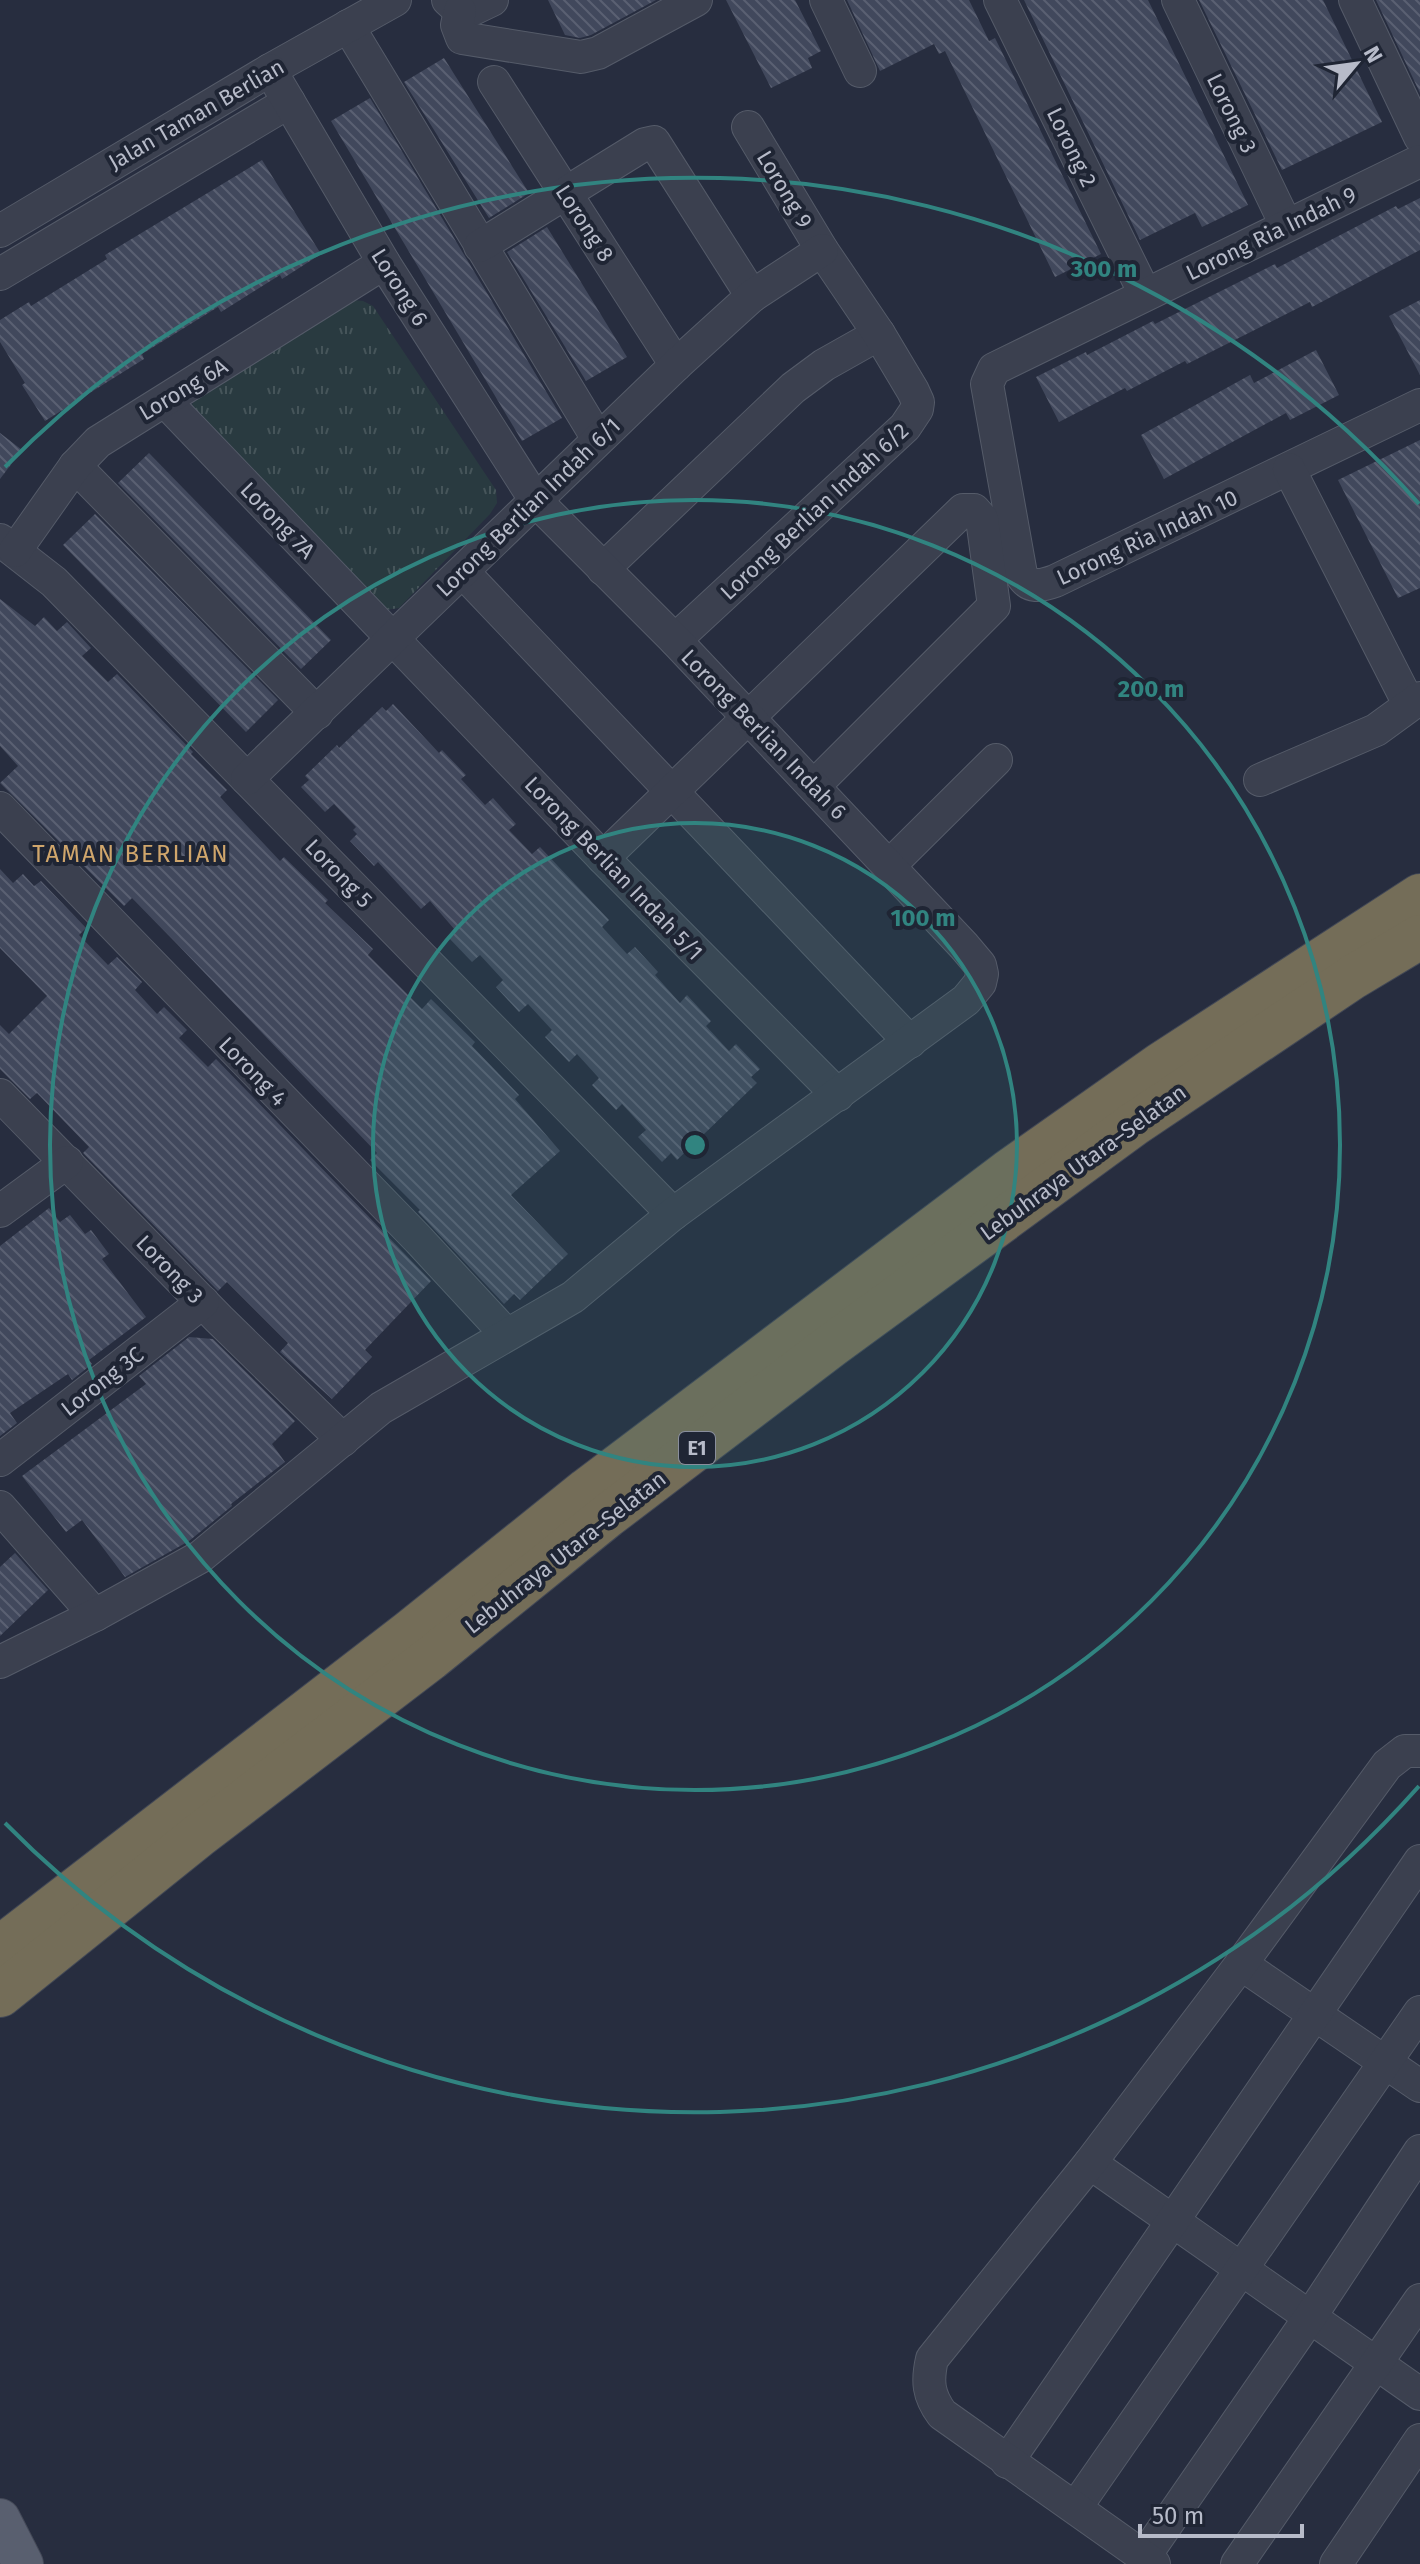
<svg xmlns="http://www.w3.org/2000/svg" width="1420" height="2564" viewBox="0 0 1420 2564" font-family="'Fira Sans',sans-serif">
<defs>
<pattern id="grass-tufts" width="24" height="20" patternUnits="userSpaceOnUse" patternTransform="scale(2)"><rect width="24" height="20" fill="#293a40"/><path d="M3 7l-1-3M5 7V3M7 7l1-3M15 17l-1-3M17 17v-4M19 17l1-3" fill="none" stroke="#46555a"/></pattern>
<pattern id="building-back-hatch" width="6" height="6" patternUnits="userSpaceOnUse" patternTransform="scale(2)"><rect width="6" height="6" fill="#41485c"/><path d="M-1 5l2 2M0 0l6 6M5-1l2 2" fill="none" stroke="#5a6072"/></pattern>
</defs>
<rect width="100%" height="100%" fill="#272d3f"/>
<path fill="url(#grass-tufts)" d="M353,300L363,301L373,306L496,490L497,503L490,514L399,608L386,610L191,407L195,398Z"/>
<g fill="url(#building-back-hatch)">
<path d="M548,0H656L591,35L580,38L565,35Z"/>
<path d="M726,0H795L821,51L808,58L812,68L771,88Z"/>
<path d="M847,0H969L989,41L995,38L1101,254L1055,277L945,51L939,54L934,44L880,71Z"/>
<path d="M1024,0H1148L1248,205L1202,227L1195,213L1140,240Z"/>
<path d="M1199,0H1323L1382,122L1282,170Z"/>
<path d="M1376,0H1420V93Z"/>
<path d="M444,58L529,193L489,218L404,82Z"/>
<path d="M370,98L562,418L522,441L331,121Z"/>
<path d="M262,160L321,254L282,279L280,275L221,312L218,307L142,354L144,359L45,421L22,385L25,383L0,342V320L29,302L31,306L107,259L105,255Z"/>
<path d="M1420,198V250L1312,307L1310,302L1187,364L1185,361L1127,391L1125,388L1059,422L1036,377L1086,352L1087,355L1153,321L1155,324L1275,264L1277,268L1396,206L1398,209Z"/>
<path d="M547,227L627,357L586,381L507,252Z"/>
<path d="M1420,300V375L1389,316Z"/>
<path d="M1316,350L1339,395L1290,420L1286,413L1164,479L1141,435L1250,375L1254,383Z"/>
<path d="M0,433L22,450L0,479Z"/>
<path d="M1420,440V588L1398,598L1338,480Z"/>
<path d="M149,453L331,640L301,669L118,483Z"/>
<path d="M95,514L278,700L246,732L63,545Z"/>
<path d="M0,599L35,626L44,617L57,631L67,622L91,648L82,656L108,682L117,674L193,752L191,754L227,790L220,797L280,861L284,857L328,900L325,903L373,949L368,955L422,1009L431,999L475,1042L472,1046L519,1095L515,1099L560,1151L511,1195L568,1254L520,1300L514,1294L504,1304L418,1212L420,1210L370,1160L377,1153L179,946L132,898L124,906L0,783L18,766L0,746Z"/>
<path d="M393,704L439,753L442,750L466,775L461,779L485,805L493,798L516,824L509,830L532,854L540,847L609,920L602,927L627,954L635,947L658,972L655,975L680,1003L687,995L711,1021L706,1026L729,1051L736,1044L760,1069L751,1077L757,1083L677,1160L671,1153L662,1162L638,1137L646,1130L622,1104L616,1110L592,1085L599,1078L577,1054L569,1062L545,1037L552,1030L528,1004L519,1012L496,987L503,980L480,955L472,962L448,937L455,930L430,901L421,909L378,862L374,866L350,841L357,834L353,830L356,827L334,804L325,812L301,787L309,780L305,776L337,745L339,748L382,707L386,711Z"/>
<path d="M0,869L13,883L23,874L34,886L41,881L86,928L79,935L108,965L117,957L142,982L135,990L157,1014L164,1007L187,1030L179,1038L208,1067L216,1059L431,1281L365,1350L372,1357L332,1399L280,1352L288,1343L227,1282L218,1291L83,1153L89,1147L37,1093L30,1099L0,1069V1025L9,1034L47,996L0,948Z"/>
<path d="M49,1208L60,1222L70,1215L85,1234L91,1230L109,1254L102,1259L146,1317L89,1360L92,1364L72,1380L68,1374L10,1413L17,1423L0,1436V1246Z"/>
<path d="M189,1337L213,1339L295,1421L272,1444L285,1462L231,1504L232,1506L189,1541L125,1577L82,1520L66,1532L22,1476L146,1384L139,1376Z"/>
<path d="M15,1553L48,1590L0,1636V1567Z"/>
</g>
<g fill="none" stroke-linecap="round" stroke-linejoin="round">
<g stroke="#555b69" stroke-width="34">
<g id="minor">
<path d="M448,0L460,11H469L492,0"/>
<path d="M826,0L860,71"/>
<path d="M1000,0L1145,294"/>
<path d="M1178,0L1286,225"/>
<path d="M1355,0L1420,137"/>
<path d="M460,11L457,25L462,38L581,57L598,53L696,0"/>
<path d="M348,26L598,439"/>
<path d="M494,82L676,365"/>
<path d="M1420,161L994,369L987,384L1021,574C1029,589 1041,586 1055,581L1420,405"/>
<path d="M0,231L270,70L395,0"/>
<path d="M480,246L645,144L654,142L752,296"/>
<path d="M0,274L289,102"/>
<path d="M165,401L603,858L838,1095"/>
<path d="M75,466L317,713"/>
<path d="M1289,469L1409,704"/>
<path d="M0,540L54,582L673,1214"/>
<path d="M15,551L75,466L98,442L384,263"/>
<path d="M603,569L793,388L824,365L879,334"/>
<path d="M463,572L910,1042"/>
<path d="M675,640L905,427L917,409L918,402L913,391L879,334L822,250L748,127"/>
<path d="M247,779L676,365L752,296L822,250"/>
<path d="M1260,780L1376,730L1420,698"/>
<path d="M0,808L419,1240L506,1334"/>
<path d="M603,858L963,510H974L982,519L994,606L814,786"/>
<path d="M890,865L996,760"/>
<path d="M0,1095L219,1319L343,1440"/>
<path d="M0,1211L67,1162"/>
<path d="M0,1460L203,1302"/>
<path d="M0,1507L95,1615"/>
<path d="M0,1662L95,1615L200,1557L381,1408L573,1297L673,1214L966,1000L980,983L982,974L980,965L964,946L675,640L536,501L384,263L270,70"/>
<path d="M1241,1964L1420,2086"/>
<path d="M1090,2163L1420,2394"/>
<path d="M1007,2462L1420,1861"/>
<path d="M1076,2507L1420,2012"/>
<path d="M1144,2557L1310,2317L1420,2151"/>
<path d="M1154,2564L942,2414C928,2395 927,2381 932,2359L1090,2163L1241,1964L1387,1765L1405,1751H1420"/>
<path d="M1237,2564L1420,2300"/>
<path d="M1336,2564L1420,2440"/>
</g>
</g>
<g stroke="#444958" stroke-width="42">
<path id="major" d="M0,2519L23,2564"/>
</g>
<g stroke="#424856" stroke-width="46">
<g id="highway">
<path d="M0,1948L410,1632L587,1490L1008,1172L1160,1065L1420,896"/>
<path d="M0,1995L198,1836L431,1658L607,1516L832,1345L1134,1124L1353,977L1420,937"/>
</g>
</g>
<use href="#minor" stroke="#3b404f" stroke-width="32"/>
<use href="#major" stroke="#595f6f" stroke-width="40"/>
<use href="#highway" stroke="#746d58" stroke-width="44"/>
</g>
<circle cx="695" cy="1145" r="322" fill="#318480" fill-opacity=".12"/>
<g fill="none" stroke="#318480" stroke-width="4">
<circle cx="695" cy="1145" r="322"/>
<circle cx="695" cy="1145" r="645"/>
<path d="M1419 1786A967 967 0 0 1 5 1823M5 467A967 967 0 0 1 1419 504"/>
</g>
<g text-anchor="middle" stroke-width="8" stroke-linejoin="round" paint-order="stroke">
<rect fill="#1f2534" stroke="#898e9c" stroke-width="2" x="679" y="1432" width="36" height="32" rx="6"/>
<g font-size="20" font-weight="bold" fill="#b7bbc9">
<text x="697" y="1455">E1</text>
</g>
<g font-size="22" fill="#b7bbc9" stroke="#1f2534">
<text transform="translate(1232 113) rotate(64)" y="8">Lorong 3</text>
<text transform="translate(196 114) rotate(-30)" y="8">Jalan Taman Berlian</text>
<text transform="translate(1072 147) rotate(64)" y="8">Lorong 2</text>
<text transform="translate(785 189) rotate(59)" y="8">Lorong 9</text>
<text transform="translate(585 223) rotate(57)" y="8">Lorong 8</text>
<text transform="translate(1271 233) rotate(-26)" y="8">Lorong Ria Indah 9</text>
<text transform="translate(400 287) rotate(58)" y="8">Lorong 6</text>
<text transform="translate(183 389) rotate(-31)" y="8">Lorong 6A</text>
<text transform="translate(528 507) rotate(-44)" y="8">Lorong Berlian Indah 6/1</text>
<text transform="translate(814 511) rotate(-43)" y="8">Lorong Berlian Indah 6/2</text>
<text transform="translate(278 520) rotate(46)" y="8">Lorong 7A</text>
<text transform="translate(1147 537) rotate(-25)" y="8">Lorong Ria Indah 10</text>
<text transform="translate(764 734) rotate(46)" y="8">Lorong Berlian Indah 6</text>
<text transform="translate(614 868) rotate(46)" y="8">Lorong Berlian Indah 5/1</text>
<text transform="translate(339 873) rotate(46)" y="8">Lorong 5</text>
<text transform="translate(253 1071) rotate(46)" y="8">Lorong 4</text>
<text transform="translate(1083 1162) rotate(-36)" y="8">Lebuhraya Utara–Selatan</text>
<text transform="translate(170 1269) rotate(46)" y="8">Lorong 3</text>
<text transform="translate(102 1381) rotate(-38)" y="8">Lorong 3C</text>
<text transform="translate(565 1552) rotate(-38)" y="8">Lebuhraya Utara–Selatan</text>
</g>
<g font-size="24" letter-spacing="2" fill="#d0a66c" stroke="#1f2534">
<text x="131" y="862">TAMAN BERLIAN</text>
</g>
</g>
<circle cx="695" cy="1145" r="12" fill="#318480" stroke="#1f2534" stroke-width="4"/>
<g font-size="24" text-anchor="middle" font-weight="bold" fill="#318480" stroke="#1f2534" stroke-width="8" stroke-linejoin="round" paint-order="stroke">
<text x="1104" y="277">300 m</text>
<text x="1151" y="697">200 m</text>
<text x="923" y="926">100 m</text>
</g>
<g transform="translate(1356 64) rotate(61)" stroke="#1f2534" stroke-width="6" paint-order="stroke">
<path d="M0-6L14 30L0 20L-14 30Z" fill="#b7bbc9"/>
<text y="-12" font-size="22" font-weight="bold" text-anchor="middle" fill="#b7bbc9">N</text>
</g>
<path d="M1140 2524v12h162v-12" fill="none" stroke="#b7bbc9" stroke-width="4"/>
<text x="1152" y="2524" font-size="24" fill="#b7bbc9" stroke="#1f2534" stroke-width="6" paint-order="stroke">50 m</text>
</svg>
